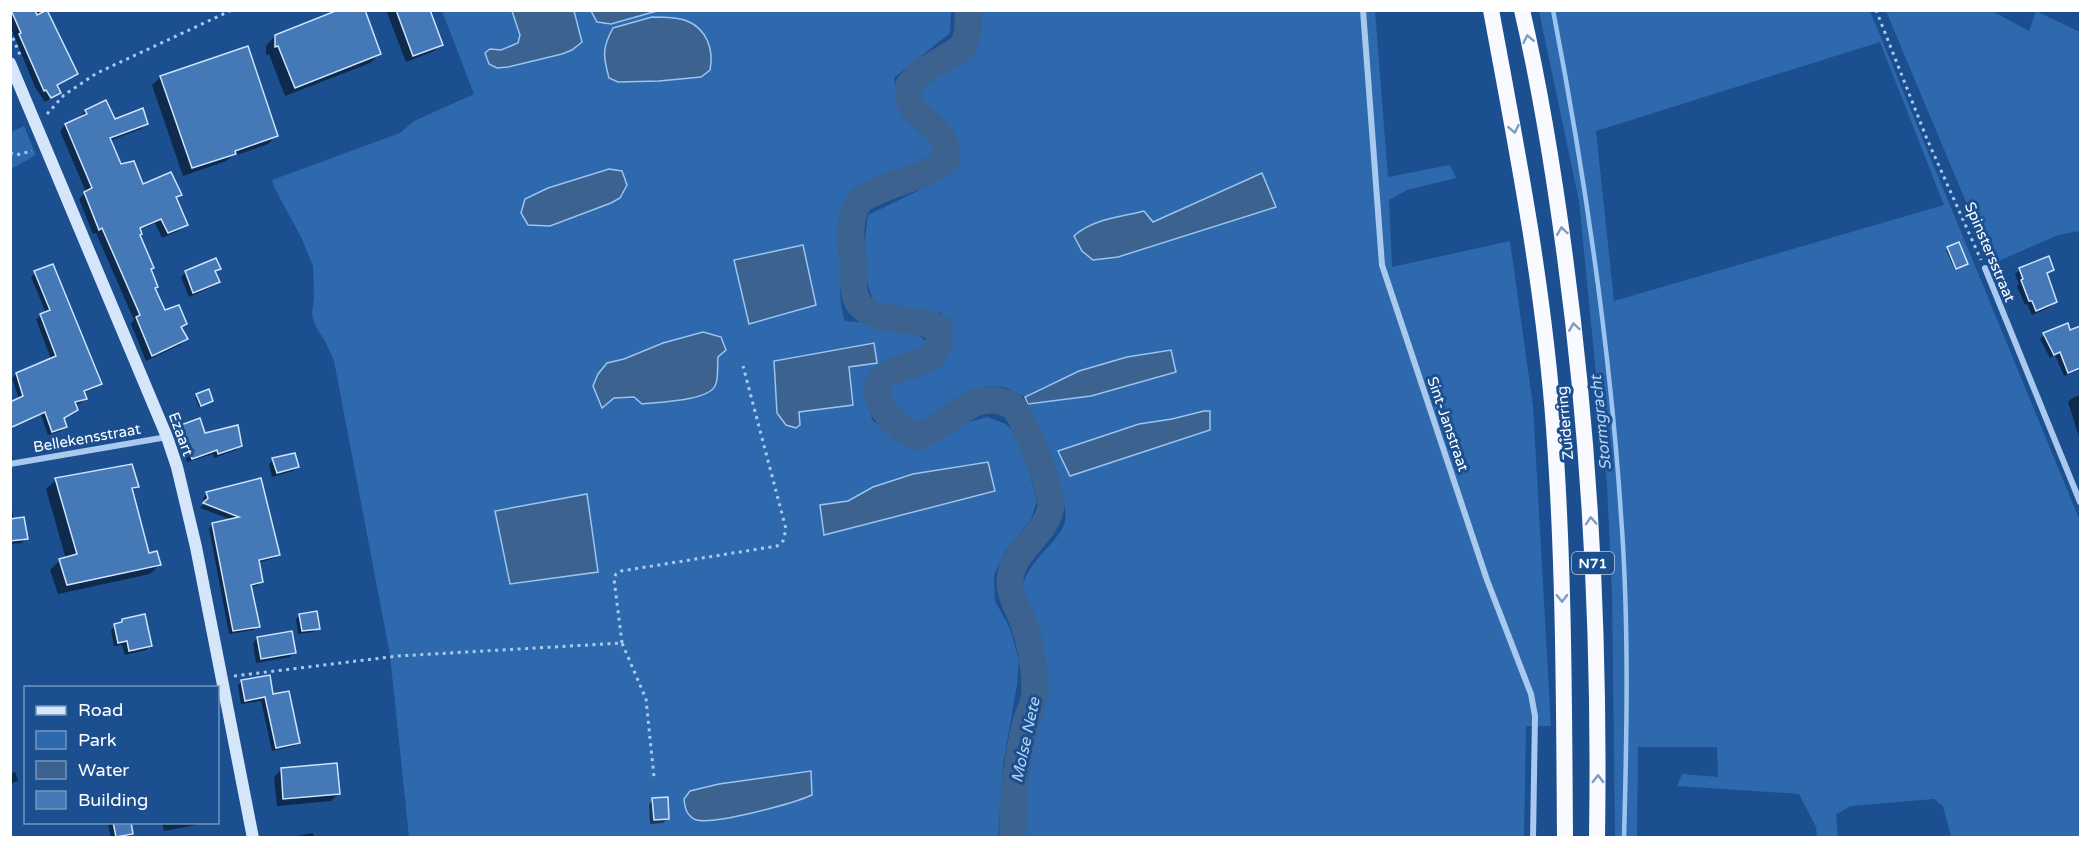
<svg xmlns="http://www.w3.org/2000/svg" width="2091" height="848" viewBox="0 0 2091 848" font-family="'Varela Round',sans-serif">
<rect width="100%" height="100%" fill="#1b4f8f"/>
<g fill="#2e69ad" fill-rule="evenodd">
<path d="M442,11H951L950,33L894,78C898,102 917,115 929,134C933,140 935,149 938,156L933,163C905,171 854,180 842,211C837,226 840,246 840,262C841,282 838,302 845,321C871,324 910,323 928,343L922,353L883,368L869,379L864,388L866,403L873,421L885,428L894,439L918,450L940,440L965,423L987,417L1006,424L1020,440L1037,501L1031,519L1005,552L994,575L995,601L1010,628L1019,661L1017,685L1003,765L998,837H409L390,655L334,361L325,341L316,327L312,315L314,296L313,266L301,237L274,187L272,180L400,133L414,121L474,94ZM718,357C717,368 713,374 707,383C705,387 702,393 699,395C688,405 631,397 614,398L607,363L624,359ZM971,464L994,492L824,535L820,505L848,501L873,487L913,474Z"/>
<path d="M981,11H1375L1388,177L1450,165L1456,178L1407,190L1389,200L1392,267L1510,241L1533,406L1551,726H1526L1524,837H1024C1023,805 1024,775 1032,743C1036,725 1044,709 1045,690C1046,672 1045,649 1038,632C1032,617 1024,606 1023,590C1022,564 1061,542 1065,521C1070,495 1038,431 1028,404L1091,396L1176,371L1171,350C1119,358 1071,371 1025,397C1018,394 1011,389 1003,387C967,380 944,418 910,423C904,417 892,408 889,400C881,380 924,376 934,369C937,366 940,361 942,357C955,339 955,330 941,313L894,309L875,303C861,277 864,243 868,215L942,179L960,156C951,134 942,114 922,101L920,89C931,79 974,53 978,43C982,34 980,21 981,11ZM1262,173L1276,207L1118,257L1152,223ZM1172,419L1070,476L1059,451L1139,424Z"/>
<path d="M1539,11H1870L2080,521V837H1951L1943,806L1934,799L1851,806L1836,814L1838,837H1817L1816,827L1799,794L1677,786L1682,774L1718,777L1717,747H1638L1637,837H1615L1612,592L1607,485L1579,201ZM1880,42L1944,205L1614,301L1596,131Z"/>
<path d="M1886,11H1992L2029,31L2036,11L2080,32V231L2058,235L1992,264Z"/>
<path d="M24,126L36,155L11,169V132Z"/>
</g>
<g fill="#3c6290" stroke="#9cc4f0" stroke-width="1.5">
<path d="M512,11H574L582,42L572,50L562,54L508,67L497,68L489,64L485,53L490,49L501,50L518,43L520,35Z"/>
<path d="M591,11H657L611,24L597,22Z"/>
<path d="M652,17C663,17 677,17 687,21C707,29 714,50 710,70L701,77L659,81L618,82L609,78C603,56 602,48 613,28Z"/>
<path d="M609,169L622,171L627,185L620,198L611,203L550,226L528,225L521,213L525,199L548,188Z"/>
<path d="M1262,173L1276,207L1118,257L1093,260L1082,251L1074,236C1092,219 1121,217 1144,211L1153,222Z"/>
<path d="M803,245L816,305L749,324L734,260Z"/>
<path d="M703,332L721,337L726,350L718,357C717,365 719,379 715,386C707,401 659,402 642,404L634,397L614,398L602,408L593,386L598,374L607,363L624,359L663,343Z"/>
<path d="M874,343L877,363L849,367L853,405L799,412L800,425L796,428L786,425L777,413L774,361Z"/>
<path d="M1171,350L1176,372L1091,396L1028,404L1025,397L1079,371L1127,357Z"/>
<path d="M1204,411H1210V430L1070,476L1058,451L1139,424L1172,419Z"/>
<path d="M988,462L995,491L824,535L820,505L848,501L873,487L913,474Z"/>
<path d="M587,494L598,572L510,584L495,511Z"/>
<path d="M811,771L812,795C794,803 709,827 694,819C686,814 685,808 684,799L690,791L719,784Z"/>
</g>
<g fill="#0007">
<path d="M10,10H40L76,74L56,87L59,93L45,102L35,87L10,26Z"/>
<path d="M386,10H429L441,44L434,51L406,62Z"/>
<path d="M275,36L380,54L370,63L285,96L269,54L266,55V46Z"/>
<path d="M161,77L276,136L268,144L231,157L226,161L183,176L152,85Z"/>
<path d="M106,102L114,121L146,123L141,129L109,141L120,166L143,186L180,194L175,199L186,224L180,230L162,238L155,223L139,230V235L152,268L150,270L154,289L165,312L185,324L181,328L186,339L180,345L146,361L131,324L134,320L96,233L93,234L79,199L86,192L60,131L65,125L81,118L80,117L85,111Z"/>
<path d="M1948,249L1965,265L1955,270L1946,250Z"/>
<path d="M2048,258L2053,270L2046,275L2055,302L2050,307L2032,315L2027,304L2025,305L2017,286L2019,284L2015,274L2020,270Z"/>
<path d="M219,269L214,273L218,281L214,286L189,297L181,277L186,272Z"/>
<path d="M35,273L100,384L96,388L83,393L85,399L81,403L75,405L76,410L63,419L65,426L61,431L48,435L41,415L16,426L10,431V402L19,399L12,378L17,374L51,359L36,319L46,313L31,277Z"/>
<path d="M2067,325L2069,332L2079,328L2080,332V369L2064,376L2055,355L2050,358L2040,339L2044,335Z"/>
<path d="M2080,395V440L2068,402L2072,398Z"/>
<path d="M197,396L212,401L199,407L195,397Z"/>
<path d="M181,426L204,434L241,446L236,450L214,458L213,454L187,462L177,430Z"/>
<path d="M273,460L297,467L293,471L272,477L269,464Z"/>
<path d="M56,480L137,486L132,492L148,555L159,565L150,574L58,594L50,570L60,560L66,559L46,489Z"/>
<path d="M260,480L278,554L274,558L258,563L262,581L257,586L250,587L258,626L254,630L229,634L209,528L213,524L232,520L200,508L204,504L203,498L207,494Z"/>
<path d="M10,501L14,520L26,538L22,543L10,544Z"/>
<path d="M300,615L318,628L314,632L298,634L296,619Z"/>
<path d="M122,620L150,646L146,650L125,655L122,645L114,646L111,630Z"/>
<path d="M257,638L295,652L290,657L256,663L253,643Z"/>
<path d="M242,681L272,696L298,742L294,746L272,751L261,701L241,704L238,685Z"/>
<path d="M281,770L338,794L331,801L277,806L274,777Z"/>
<path d="M15,772L18,781L10,784V773Z"/>
<path d="M653,800L667,819L663,823L650,824L649,804Z"/>
<path d="M111,822H129L132,834L128,838H111L108,825Z"/>
<path d="M162,822H199L196,825L164,831Z"/>
<path d="M313,833L314,838H295L297,836Z"/>
</g>
<g fill="none" stroke-linecap="round" stroke-linejoin="round">
<path stroke="#9cc4f0" stroke-width="4.5" d="M1553,10C1585,176 1610,347 1621,515C1629,622 1627,730 1624,838"/>
<path stroke="#3c6290" stroke-width="27" d="M968,10V31L963,47L920,73L909,85C909,89 908,96 909,100C916,121 947,125 947,158C927,178 898,180 874,193C870,195 864,197 861,200C847,214 851,244 853,262C854,275 851,297 861,306C877,323 918,317 939,328C944,366 914,360 890,373C886,375 882,379 879,381C878,386 877,392 878,397C882,414 901,429 915,437C945,429 967,394 1000,401C1004,402 1009,404 1012,406C1024,415 1053,492 1051,507C1046,536 1008,552 1010,585C1011,598 1020,612 1024,624C1031,645 1035,668 1035,691C1035,704 1026,717 1024,730C1016,766 1012,801 1013,838"/>
</g>
<g fill="#4478b7" stroke="#cfe3fa" stroke-width="1.5">
<path d="M11,10H35L37,15L47,10L78,74L57,85L61,93L51,98L46,90L44,91L40,82L19,34L21,33Z"/>
<path d="M338,10H365L381,54L295,88L278,46L275,47V35Z"/>
<path d="M396,10H430L443,45L413,56Z"/>
<path d="M248,46L278,136L235,151L236,154L192,168L160,76Z"/>
<path d="M106,100L115,119L143,108L148,124L110,138L121,164L134,161L143,184L171,172L182,195L176,197L188,225L168,233L161,219L140,228L142,234L140,235L154,268L151,269L158,287L155,288L165,310L179,305L187,324L181,327L188,339L152,356L136,317L140,315L102,228L99,230L84,192L92,188L65,124L87,114L85,110Z"/>
<path d="M1959,242L1968,264L1956,269L1947,247Z"/>
<path d="M2049,256L2054,270L2047,273L2057,302L2036,311L2032,301H2029L2021,280L2023,279L2019,268Z"/>
<path d="M216,258L221,269L215,271L220,282L193,293L185,271Z"/>
<path d="M53,264L102,384L84,391L87,399L75,402L78,410L64,418L67,427L52,432L45,412L10,428V402L23,396L16,373L56,356L40,314L50,310L34,271Z"/>
<path d="M2068,323L2070,330L2080,326V368L2068,373L2060,352L2054,355L2043,333Z"/>
<path d="M209,389L213,401L201,406L196,394Z"/>
<path d="M200,418L205,433L238,425L242,446L218,454L217,450L192,459L181,425Z"/>
<path d="M295,453L299,467L277,473L272,458Z"/>
<path d="M132,464L139,487L132,488L149,553L157,551L161,565L67,585L59,559L77,554L55,478Z"/>
<path d="M261,478L280,555L259,560L263,582L251,585L260,627L233,631L212,523L239,517L203,503L208,498L206,492Z"/>
<path d="M24,517L28,539L10,541V519Z"/>
<path d="M317,611L320,629L302,631L299,614Z"/>
<path d="M145,614L152,646L129,651L127,641L118,643L114,624L122,622V619Z"/>
<path d="M292,631L296,653L261,659L257,637Z"/>
<path d="M270,675L273,694L289,691L300,743L276,748L265,697L245,701L241,680Z"/>
<path d="M337,763L340,794L283,799L281,768Z"/>
<path d="M668,797L669,819L654,820L652,798Z"/>
<path d="M113,822H131L133,834L116,837Z"/>
</g>
<g fill="none" stroke-linecap="round" stroke-linejoin="round">
<g stroke="#a9c9ee" stroke-width="3" stroke-dasharray="3 4.5" stroke-linecap="butt">
<path d="M1876,10L1927,139L1981,260"/>
<path d="M10,31L20,55"/>
<path d="M47,114L64,95L97,73L232,10"/>
<path d="M10,153L16,155L32,151"/>
<path d="M622,643L614,579L616,574L621,571L777,546L783,541L786,529L743,366"/>
<path d="M234,676L398,656L622,643L646,699L654,777"/>
</g>
<g stroke="#a9c9ee" stroke-width="6">
<path d="M1363,10L1382,265L1487,580L1531,694L1535,716L1533,838"/>
<path d="M1985,268L2080,502"/>
<path d="M10,464L167,437"/>
</g>
<path stroke="#d6e6fa" stroke-width="12" d="M10,63L167,437L177,467L196,547L253,838"/>
<g stroke="#f8faff" stroke-width="16">
<path d="M1491,10C1517,149 1544,288 1554,428C1564,564 1564,701 1565,838"/>
<path d="M1522,10C1541,92 1554,174 1565,257C1591,450 1600,643 1597,838"/>
</g>
</g>
<defs><path id="oneway-chevron" d="M-2-3.5L2.5 0L-2 3.5" fill="none" stroke-width="1.6" stroke-linecap="round" stroke-linejoin="round" transform="scale(1.5)"/></defs>
<g stroke="#7e9cc1">
<use href="#oneway-chevron" transform="translate(1528 39) rotate(-101)"/>
<use href="#oneway-chevron" transform="translate(1514 129) rotate(79)"/>
<use href="#oneway-chevron" transform="translate(1562 231) rotate(-98)"/>
<use href="#oneway-chevron" transform="translate(1574 327) rotate(-98)"/>
<use href="#oneway-chevron" transform="translate(1591 521) rotate(-94)"/>
<use href="#oneway-chevron" transform="translate(1562 598) rotate(89)"/>
<use href="#oneway-chevron" transform="translate(1598 779) rotate(-89)"/>
</g>
<g text-anchor="middle" stroke-width="6" stroke-linejoin="round" paint-order="stroke">
<rect fill="#1b4f8f" stroke="#bbcadd" stroke-width="1.5" x="1572" y="552" width="42" height="22" rx="4.5"/>
<g font-size="14" font-weight="bold" fill="#fff">
<text x="1593" y="568">N71</text>
</g>
<g font-size="15" fill="#fff" stroke="#1b4f8f">
<text transform="translate(1990 252) rotate(67)" y="5">Spinstersstraat</text>
<text transform="translate(1565 423) rotate(-95)" y="5">Zuiderring</text>
<text transform="translate(1448 424) rotate(71)" y="5">Sint-Janstraat</text>
<text transform="translate(181 434) rotate(70)" y="5">Ezaart</text>
<text transform="translate(87 438) rotate(-10)" y="5">Bellekensstraat</text>
</g>
<g font-size="16" font-style="italic" fill="#b5d3f5" stroke="#1b4f8f">
<text transform="translate(1600 423) rotate(-96)" y="6">Stormgracht</text>
<text transform="translate(1025 740) rotate(-78)" y="6">Molse Nete</text>
</g>
</g>
<rect width="2091" height="848" fill="none" stroke="#ffffff" stroke-width="24"/>
<rect x="24" y="686" width="195" height="138" fill="#1b4f8f" stroke="#7695bc" stroke-width="1.5"/>
<rect x="36" y="706" width="30" height="9" fill="#d6e6fa" stroke="#7695bc" stroke-width="1.5"/>
<text x="78" y="716" font-size="18" fill="#ffffff">Road</text>
<rect x="36" y="731" width="30" height="18" fill="#2e69ad" stroke="#7695bc" stroke-width="1.5"/>
<text x="78" y="746" font-size="18" fill="#ffffff">Park</text>
<rect x="36" y="761" width="30" height="18" fill="#3c6290" stroke="#7695bc" stroke-width="1.5"/>
<text x="78" y="776" font-size="18" fill="#ffffff">Water</text>
<rect x="36" y="791" width="30" height="18" fill="#4478b7" stroke="#7695bc" stroke-width="1.5"/>
<text x="78" y="806" font-size="18" fill="#ffffff">Building</text>
</svg>
